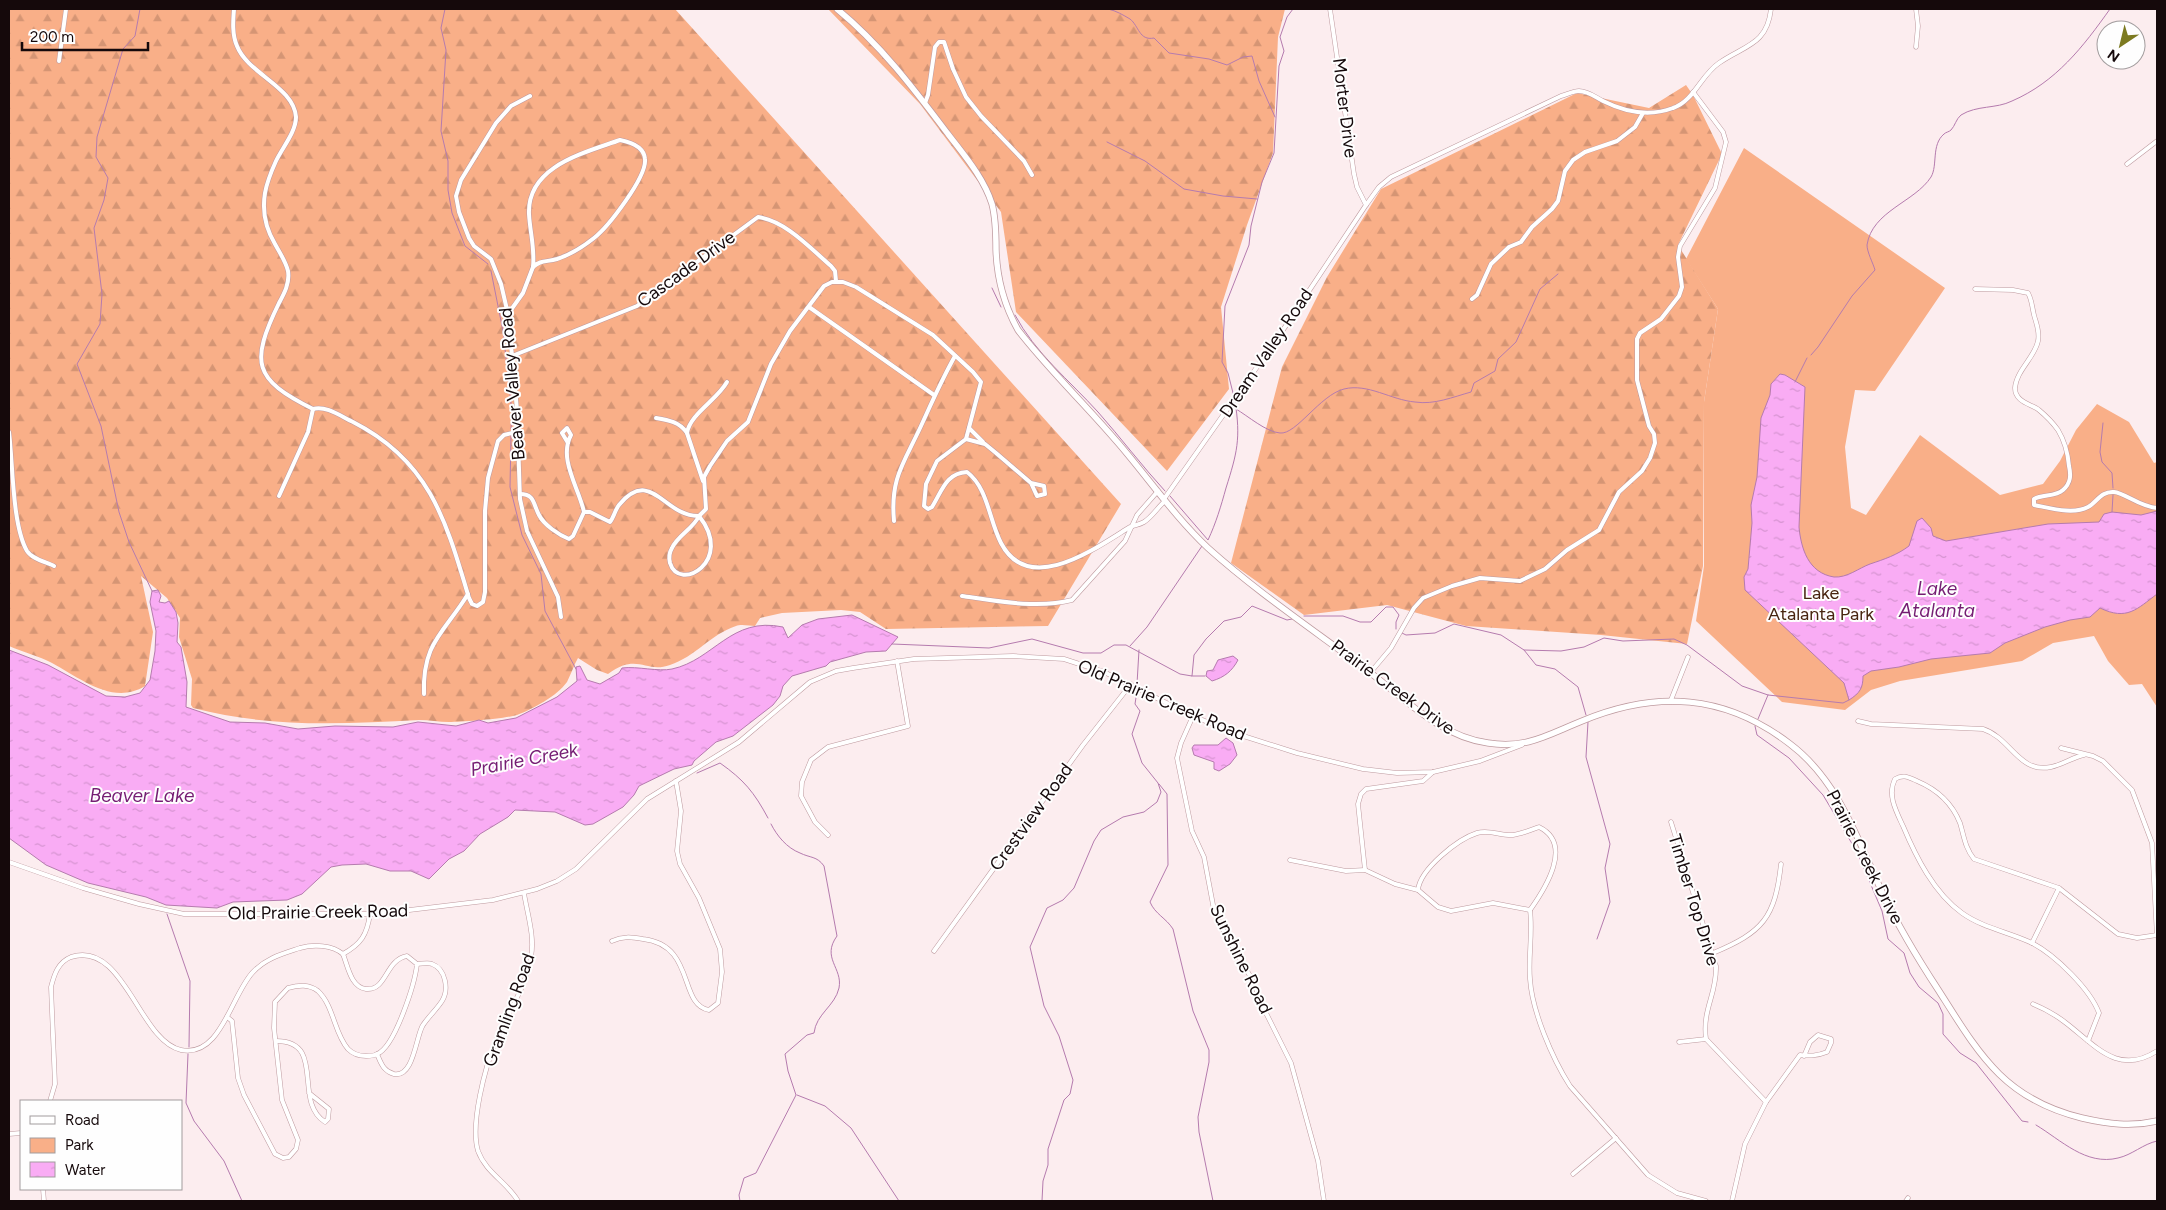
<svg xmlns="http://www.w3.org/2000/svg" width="2166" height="1210" viewBox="0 0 2166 1210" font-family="Figtree,sans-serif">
<defs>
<pattern id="forest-firs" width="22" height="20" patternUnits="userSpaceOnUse" patternTransform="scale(1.25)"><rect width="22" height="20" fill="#f9af88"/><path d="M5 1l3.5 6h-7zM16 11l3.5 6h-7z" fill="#d59574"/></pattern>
<pattern id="water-ripples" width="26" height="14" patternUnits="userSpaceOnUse" patternTransform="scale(1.25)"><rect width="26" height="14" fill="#f9acf4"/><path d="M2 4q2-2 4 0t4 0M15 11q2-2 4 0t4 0" fill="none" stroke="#d593d0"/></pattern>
</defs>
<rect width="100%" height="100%" fill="#fcedef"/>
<path fill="#f9af88" d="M1744,148L1945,288L1875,391L1855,390L1845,447L1851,508L1866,515L1920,435L2000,495L2043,484L2060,461L2076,430L2097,404L2129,422L2154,463L2157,462V707L2142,684L2129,685L2108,661L2094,636L2053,643L2022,661L1900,681L1871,690L1845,710L1782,702L1696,621L1704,566V402L1718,309L1686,259Z"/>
<g fill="url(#forest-firs)">
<path d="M9,9H675L1121,504L1048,626L886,629L860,612L841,610L782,613L760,618L755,626C750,626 741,624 736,626C711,634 695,657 670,665C645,674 638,652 608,674L597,670L578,658C574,665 571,674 567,682C557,696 533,709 517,715C503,719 463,722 449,722C439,722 429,720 419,720C341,724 270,728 193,708L191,705L192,679L179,637L180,618L167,598L141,576L153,632L145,686C113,706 80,678 52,663C39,656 23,652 9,646Z"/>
<path d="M828,9H1285L1278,37L1273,153L1247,225L1221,307L1229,389L1167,471L1016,312L1001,212L920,104Z"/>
<path d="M1686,85L1693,95L1722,154L1678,245L1718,309L1704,402L1703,566L1687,644L1601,635L1466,626L1387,605L1304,615L1231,563L1282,367L1327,277L1381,189L1577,93L1649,108Z"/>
</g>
<g fill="url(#water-ripples)" stroke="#b57bae">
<path d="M1780,374L1785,375L1805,387L1799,527C1801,548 1808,573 1834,577C1847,578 1859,568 1870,564C1885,559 1897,555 1909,546L1917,521L1922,518L1931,528L1933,536L1946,541L2048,524L2099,522L2104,514L2112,512L2141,515L2157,511V594C2137,609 2127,621 2100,608L2090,617L2070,620L2045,627L2005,643L1990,653L1931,659L1899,667L1871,671L1863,676C1863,688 1860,693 1849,700L1844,683L1745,590L1744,577L1748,569L1752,523L1751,505L1757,477L1761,418L1770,395L1771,384Z"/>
<path d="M158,590L161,596L159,602L165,603L169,601L176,612L178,623L177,642L181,647L187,682L186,707L230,722L265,723L298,729L335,726L393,727L418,722L456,726L479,720L488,723L516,718L557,697L577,681L576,667L580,666L587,680L600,684L619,673L622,668C638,666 658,672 672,669C714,660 731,616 783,627L788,638L802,625L818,619L852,615L898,637L886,651L866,652L830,662L826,666L792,676L783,686L780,696L773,705L733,736L716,742L694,761L692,765L674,769L639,786L634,795L623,807L593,824L585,825L555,812L515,810L508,817L480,834L464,851L449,859L429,879L411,871H390L366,864L342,865L331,867L302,894L287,900L233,902L217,908L166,905L146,897L88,883L46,865L9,838V650L48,665L106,696L125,697L140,693L150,680L155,651L156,631L150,602L152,591Z"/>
<path d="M1233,656L1238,660C1232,671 1225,677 1212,681L1206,676L1207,671L1213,670L1218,660Z"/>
<path d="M1226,738L1233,743L1237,755L1230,764L1219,771L1214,769V762L1194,755L1192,748L1194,745H1218Z"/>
</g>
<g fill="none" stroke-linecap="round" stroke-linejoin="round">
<g stroke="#b57bae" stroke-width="1">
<path d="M140,9L135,36L123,49L97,137L96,157L108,178L104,200L94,228L102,294L100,324L77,364L101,426L119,512L129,542L152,591"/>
<path d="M445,9L441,28L446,50L441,131L448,161V190L452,213L465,246L488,264"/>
<path d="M1108,9C1117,11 1123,15 1130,19C1139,26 1139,41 1154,38L1169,53L1209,59L1227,65L1243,57L1252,56L1259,81L1275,117"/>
<path d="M1107,142L1145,161L1184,189L1223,196L1257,199"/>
<path d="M491,271L503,331L512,412L511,429"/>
<path d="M992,288L1001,307"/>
<path d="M1015,315C1035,353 1070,381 1098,412C1121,438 1142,466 1165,491"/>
<path d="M1811,355L1818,347L1852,296L1875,270C1873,263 1867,252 1867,245C1872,211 1915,202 1931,177C1938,165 1931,145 1944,134C1946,132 1949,132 1951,130C1955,126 1956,119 1961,115C1977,105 1996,109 2012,101C2056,82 2083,47 2110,9"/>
<path d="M1795,382L1807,358"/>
<path d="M1234,397L1228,373L1222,362L1225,306L1249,245L1251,226L1262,182L1274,153L1279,66L1284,51L1280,37L1287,17L1293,9"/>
<path d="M1236,409C1248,416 1266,432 1280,433C1296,435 1320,395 1344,389C1368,383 1391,400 1415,402C1434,405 1453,397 1471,392L1474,383L1495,371L1498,359L1516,342L1540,289L1558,274"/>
<path d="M2103,423L2100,452L2102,462L2112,473L2113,488"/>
<path d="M511,436L510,487L522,535L541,574L545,611L576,669"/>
<path d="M1170,496L1208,540C1216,523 1221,506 1226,488C1237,453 1241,439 1235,401"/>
<path d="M2112,512L2113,495"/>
<path d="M1304,616H1343L1360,622H1371L1386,607H1393L1399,615L1396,622V629"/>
<path d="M1402,633L1406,635L1435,633L1454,624L1501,635L1524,650L1561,651L1584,647L1604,638L1623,641L1674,639L1687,645L1742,686L1768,695L1843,703L1849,700"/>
<path d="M892,644L989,648L1032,639L1083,653H1101L1114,645H1126L1180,674L1192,676L1194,655L1206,639L1224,621L1241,617L1252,606L1287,620L1292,619"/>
<path d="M1130,646L1147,627L1202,546"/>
<path d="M1524,650L1536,665L1555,669L1578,687L1586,715"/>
<path d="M1192,676H1205"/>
<path d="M1137,684L1139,650"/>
<path d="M1758,719L1768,695"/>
<path d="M1588,722L1586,757L1610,844L1605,868L1610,902L1597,939"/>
<path d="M1755,726L1757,735L1789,758L1823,795L1857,852L1882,911L1888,939L1904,953L1910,973L1919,987L1938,1003L1943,1014V1034L1960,1053L1976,1063L2022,1121L2028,1122"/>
<path d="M697,773L720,763C744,780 754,792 768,818"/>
<path d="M1159,784L1167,794L1168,865L1150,902C1155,914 1166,918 1173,929L1193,1011L1209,1050V1062L1198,1117L1199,1132L1213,1201"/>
<path d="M167,914L190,981L189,1047"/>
<path d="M188,1054L186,1103L194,1121L224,1161L242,1201"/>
<path d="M797,1095L825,1106L851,1128L899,1201"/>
<path d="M2036,1125C2061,1140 2086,1166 2118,1158C2132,1155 2143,1144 2157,1141"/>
<path d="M740,1201L739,1195L744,1178L756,1173L796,1095L788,1071L785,1054L807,1035L814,1033C816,1014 835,1006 839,988C843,968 821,958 837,936L824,866C817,856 810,858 800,853C787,848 777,836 771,824"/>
<path d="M1042,1201L1043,1181L1048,1165V1149L1064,1100L1070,1094L1073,1080L1059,1036L1044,1006L1030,947L1047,908L1063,900L1074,888L1094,841L1101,830L1123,817L1144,812L1157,802L1161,792L1158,783L1142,763L1132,734L1140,711L1135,704L1137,691"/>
</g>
<g stroke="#be9a9f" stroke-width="5">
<g id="street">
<path d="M234,9C233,21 232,35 237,46C248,74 294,87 296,117C296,132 282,148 276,161C271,172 267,182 265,193C262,211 266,229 275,244C280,253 286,262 288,271C290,283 284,294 279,303C250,363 253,379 313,409"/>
<path d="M1330,9L1354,174L1357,187L1366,205"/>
<path d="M1916,9L1918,26L1916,47"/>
<path d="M59,61L66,9"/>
<path d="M530,96L511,106L496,123L461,180L456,196L459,212L469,238L474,246L491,259L501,284L508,314L512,356L517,410L520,499L527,531L558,597L561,617"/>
<path d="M925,103L928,95L935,47L939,42H944L953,69L966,97L981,116L1024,161L1032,175"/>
<path d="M620,140C630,142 644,146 645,159C647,177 608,227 594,238C584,246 569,255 557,259C547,262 540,260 533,267C535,249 530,232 529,214C527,166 584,153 620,140Z"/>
<path d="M2127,164L2157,141"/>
<path d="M1975,289L2013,290L2028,293C2032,300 2032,307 2034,315C2036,323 2040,331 2038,341C2035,357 2016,371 2015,388C2015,402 2031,404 2039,410C2045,415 2053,423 2058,430C2064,440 2068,454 2069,466C2071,475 2071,483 2063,490C2055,497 2043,494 2034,499V505C2050,508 2073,515 2088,507C2097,502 2101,491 2114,492C2125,493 2140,507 2157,508"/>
<path d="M1472,299L1477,295L1491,264L1509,247L1521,242L1532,227L1552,209L1558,201L1565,171L1573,160L1585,152L1617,141L1635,127L1643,113"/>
<path d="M809,307L934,395"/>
<path d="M508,314L523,293L533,267"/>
<path d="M512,356L637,306L758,217C786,221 810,248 831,266L835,271L836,281"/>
<path d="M313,409C326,405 342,417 353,422C430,461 446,521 469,598L472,604L477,606L483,602L485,592V511L488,478L498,441L504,435L516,432"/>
<path d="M656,418C668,420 680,422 687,433"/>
<path d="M969,428L983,442"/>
<path d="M9,432C13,463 12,525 27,551C32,559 46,562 54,566"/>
<path d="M966,439L985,444L996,453L1031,483L1037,496L1045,494L1044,486L1031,483"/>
<path d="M568,443L562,433L567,428L571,435C558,459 579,488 584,512"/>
<path d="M703,481L687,433C690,414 717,400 727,382"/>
<path d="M520,494C535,494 533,504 539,515C544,525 559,535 569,539L573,536L584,512"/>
<path d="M279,496L308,432L313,409"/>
<path d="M1164,499L1281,333L1366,205L1379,187L1391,177L1561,96C1566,95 1573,91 1579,91C1588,91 1595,97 1603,101C1625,112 1649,117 1673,108C1694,101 1701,75 1719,63C1745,45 1767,45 1771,9"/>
<path d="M584,512H590L610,522C614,517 615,510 619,505C651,466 664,517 699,516L706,509L704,477L710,466L727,441L748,422L771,364L790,331L824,286L832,282H843L856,287L933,335L973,372L981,382L966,439L937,461L926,484L924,506L928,509L932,507C942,491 946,473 967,472C988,488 989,520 1001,543C1029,597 1096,548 1130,527C1135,525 1139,525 1144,522C1152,517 1158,507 1165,501"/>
<path d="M699,516C735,561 679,593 670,563C669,559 669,553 672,548C678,535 693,529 699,516Z"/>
<path d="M894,521C890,478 904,463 921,426C932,402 942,379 955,356"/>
<path d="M962,596C996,601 1038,609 1072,600L1125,541L1137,515L1158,491"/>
<path d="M1370,673L1391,648L1414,608L1423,598L1452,586L1480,578L1520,581L1545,569L1567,550L1599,530L1619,492L1642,471L1650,458L1655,443L1654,434L1649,426L1637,380V339L1640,333L1661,319L1679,296L1682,287L1678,257L1680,246L1715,188L1726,142L1723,132L1693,92"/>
<path d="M424,694C422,642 445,632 468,594"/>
<path d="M1671,700L1688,657"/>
<path d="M1193,716L1181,743L1177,758L1192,831L1204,857L1214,910L1223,930L1253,981L1262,1005L1291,1063L1318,1161L1324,1201"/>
<path d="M1858,721L1871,724L1983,729C2011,738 2019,774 2051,767C2062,765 2073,757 2084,755"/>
<path d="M2061,748L2093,756L2103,761L2132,790L2152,843L2157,936"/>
<path d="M1671,822L1716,966C1717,994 1702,1009 1706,1039L1766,1102"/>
<path d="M828,835L815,822L801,796L802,782L811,760L828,747L908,726L897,661"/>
<path d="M1290,860L1346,871L1365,870L1395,884L1418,890L1438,907L1451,911L1493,903L1530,910"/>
<path d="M9,862L83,888L139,904L184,914H376L493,900L537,889L557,881L576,869L647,799L739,742L810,682L836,671L853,668L914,659L1013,656L1064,659L1104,672L1193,716L1234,733L1297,753L1363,769L1397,773L1433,772L1480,761L1522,745"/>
<path d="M1365,870L1358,804L1361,794L1366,789L1423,781L1433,772"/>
<path d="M1418,890C1420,869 1458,839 1477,833C1489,829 1501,836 1513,835C1521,834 1531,830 1539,827C1574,844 1545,889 1530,910"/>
<path d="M1530,910C1533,933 1528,956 1530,979C1532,1011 1552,1058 1570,1086L1648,1175L1677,1193L1706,1201"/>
<path d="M612,941C623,936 631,937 643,939C696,945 678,1005 709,1010L718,1003L722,972L720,949L699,898L680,864L677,851L681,811L676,781"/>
<path d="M2032,943L2059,888"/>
<path d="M934,951L1083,745L1131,684"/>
<path d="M1713,953C1763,932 1775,918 1781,864"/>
<path d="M343,954C361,944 367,935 370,914"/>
<path d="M2033,1004C2045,1009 2056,1015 2066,1023C2096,1046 2118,1076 2157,1051"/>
<path d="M227,1017L232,1021L238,1078L244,1095L275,1154L283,1158L289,1157L296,1149L298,1140L282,1100L274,1028L275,1002L288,988C299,985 309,984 318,991C334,1006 334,1033 348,1049C353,1054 359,1056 366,1056C369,1056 374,1056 377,1054C395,1047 415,983 417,964L407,956C385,960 387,991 366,989C351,987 348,967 343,954"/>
<path d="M276,1041C327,1041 292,1101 325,1122L328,1119L329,1109L309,1093"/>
<path d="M2088,1041L2099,1013C2090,989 2055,955 2032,943C2009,932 1983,928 1962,913C1934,893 1916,857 1903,826C1896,811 1887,795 1895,779C1903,774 1908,777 1917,781C1936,789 1952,803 1960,823C1964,836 1965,848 1974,859L2059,888L2118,934L2137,938L2157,935"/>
<path d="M1679,1042L1706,1039"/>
<path d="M377,1054C381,1063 383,1071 394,1074C414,1078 416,1035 423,1025C429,1016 437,1009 442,1001C449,990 446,969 432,964C428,962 422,964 417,964"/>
<path d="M50,1101L55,1084L51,987C54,975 58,962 71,957C124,940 139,1041 181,1050C221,1058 231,995 253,972C266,958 282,954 300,948C314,944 332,945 343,954"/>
<path d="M9,1134L21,1133"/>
<path d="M1573,1174L1616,1138"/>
<path d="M43,1189L44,1201"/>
<path d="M518,1201C507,1182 486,1173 478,1151C470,1124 485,1067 496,1041C506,1016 528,983 531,957C535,936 527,913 524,893"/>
<path d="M1732,1201L1745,1144L1766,1102L1800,1055C1810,1056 1817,1056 1827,1052L1831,1043V1039L1818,1035L1810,1042L1804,1056"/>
<path d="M1906,1201L1908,1198"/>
</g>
</g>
<g stroke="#be9a9f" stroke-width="7">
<path id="secondary" d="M837,9C881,45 914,89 948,134C964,155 984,178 992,204C996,219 996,235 996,250C997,278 1004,305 1018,330C1049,370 1086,405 1119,444C1149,479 1175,517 1208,548C1258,593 1318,633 1372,674C1407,701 1442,737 1488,743C1527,749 1547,735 1582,721C1657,690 1725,694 1790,744C1838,780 1858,840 1882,892C1898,926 1918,959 1939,991C1979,1054 2004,1099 2082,1118C2108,1124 2131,1127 2157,1121"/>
</g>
<use href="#street" stroke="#fff" stroke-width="4"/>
<use href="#secondary" stroke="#fff" stroke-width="5.5"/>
</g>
<g text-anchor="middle" stroke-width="4" stroke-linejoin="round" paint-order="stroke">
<g font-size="18" fill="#15090b" stroke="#fefefe">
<text transform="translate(1345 108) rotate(83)" y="6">Morter Drive</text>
<text transform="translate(686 269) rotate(-36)" y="6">Cascade Drive</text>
<text transform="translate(1266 353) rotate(-56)" y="6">Dream Valley Road</text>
<text transform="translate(512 384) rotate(-95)" y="6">Beaver Valley Road</text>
<text transform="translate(1393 687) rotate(36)" y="6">Prairie Creek Drive</text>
<text transform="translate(1162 700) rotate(23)" y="6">Old Prairie Creek Road</text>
<text transform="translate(1031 817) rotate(-54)" y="6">Crestview Road</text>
<text transform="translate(1865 857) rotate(63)" y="6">Prairie Creek Drive</text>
<text transform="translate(1694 900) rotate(73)" y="6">Timber Top Drive</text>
<text transform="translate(318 912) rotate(-1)" y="6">Old Prairie Creek Road</text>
<text transform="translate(1241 959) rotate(64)" y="6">Sunshine Road</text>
<text transform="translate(509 1010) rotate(-70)" y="6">Gramling Road</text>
</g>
<g font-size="18" fill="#482410" stroke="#fefefe">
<text x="1821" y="599">Lake<tspan x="1821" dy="21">Atalanta Park</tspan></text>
</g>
<g font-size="19" font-style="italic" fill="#751d73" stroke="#fefefe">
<text x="1937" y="595">Lake<tspan x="1937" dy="22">Atalanta</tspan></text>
<text transform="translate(524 759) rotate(-11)" y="7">Prairie Creek</text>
<text x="142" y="802">Beaver Lake</text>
</g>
</g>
<rect width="2166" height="1210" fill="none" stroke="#15090b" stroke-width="20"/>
<rect x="20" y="1100" width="162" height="90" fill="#fefefe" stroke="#a19c9d"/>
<rect x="30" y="1116" width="25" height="8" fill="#ffffff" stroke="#a19c9d"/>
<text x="65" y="1125" font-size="15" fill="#15090b">Road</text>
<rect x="30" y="1138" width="25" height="15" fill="#f9af88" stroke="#a19c9d"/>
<text x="65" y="1150" font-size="15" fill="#15090b">Park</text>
<rect x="30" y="1162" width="25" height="15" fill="url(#water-ripples)" stroke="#a19c9d"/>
<text x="65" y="1175" font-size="15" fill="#15090b">Water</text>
<g transform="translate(2121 45) rotate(215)"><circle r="24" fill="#fefefe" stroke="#a19c9d"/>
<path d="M0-4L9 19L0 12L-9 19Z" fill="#7c7a21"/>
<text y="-8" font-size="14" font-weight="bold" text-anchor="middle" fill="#15090b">N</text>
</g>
<path d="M22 42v8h126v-8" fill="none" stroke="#15090b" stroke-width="2.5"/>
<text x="30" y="42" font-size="15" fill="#15090b" stroke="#fefefe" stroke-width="4" paint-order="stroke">200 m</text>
</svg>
